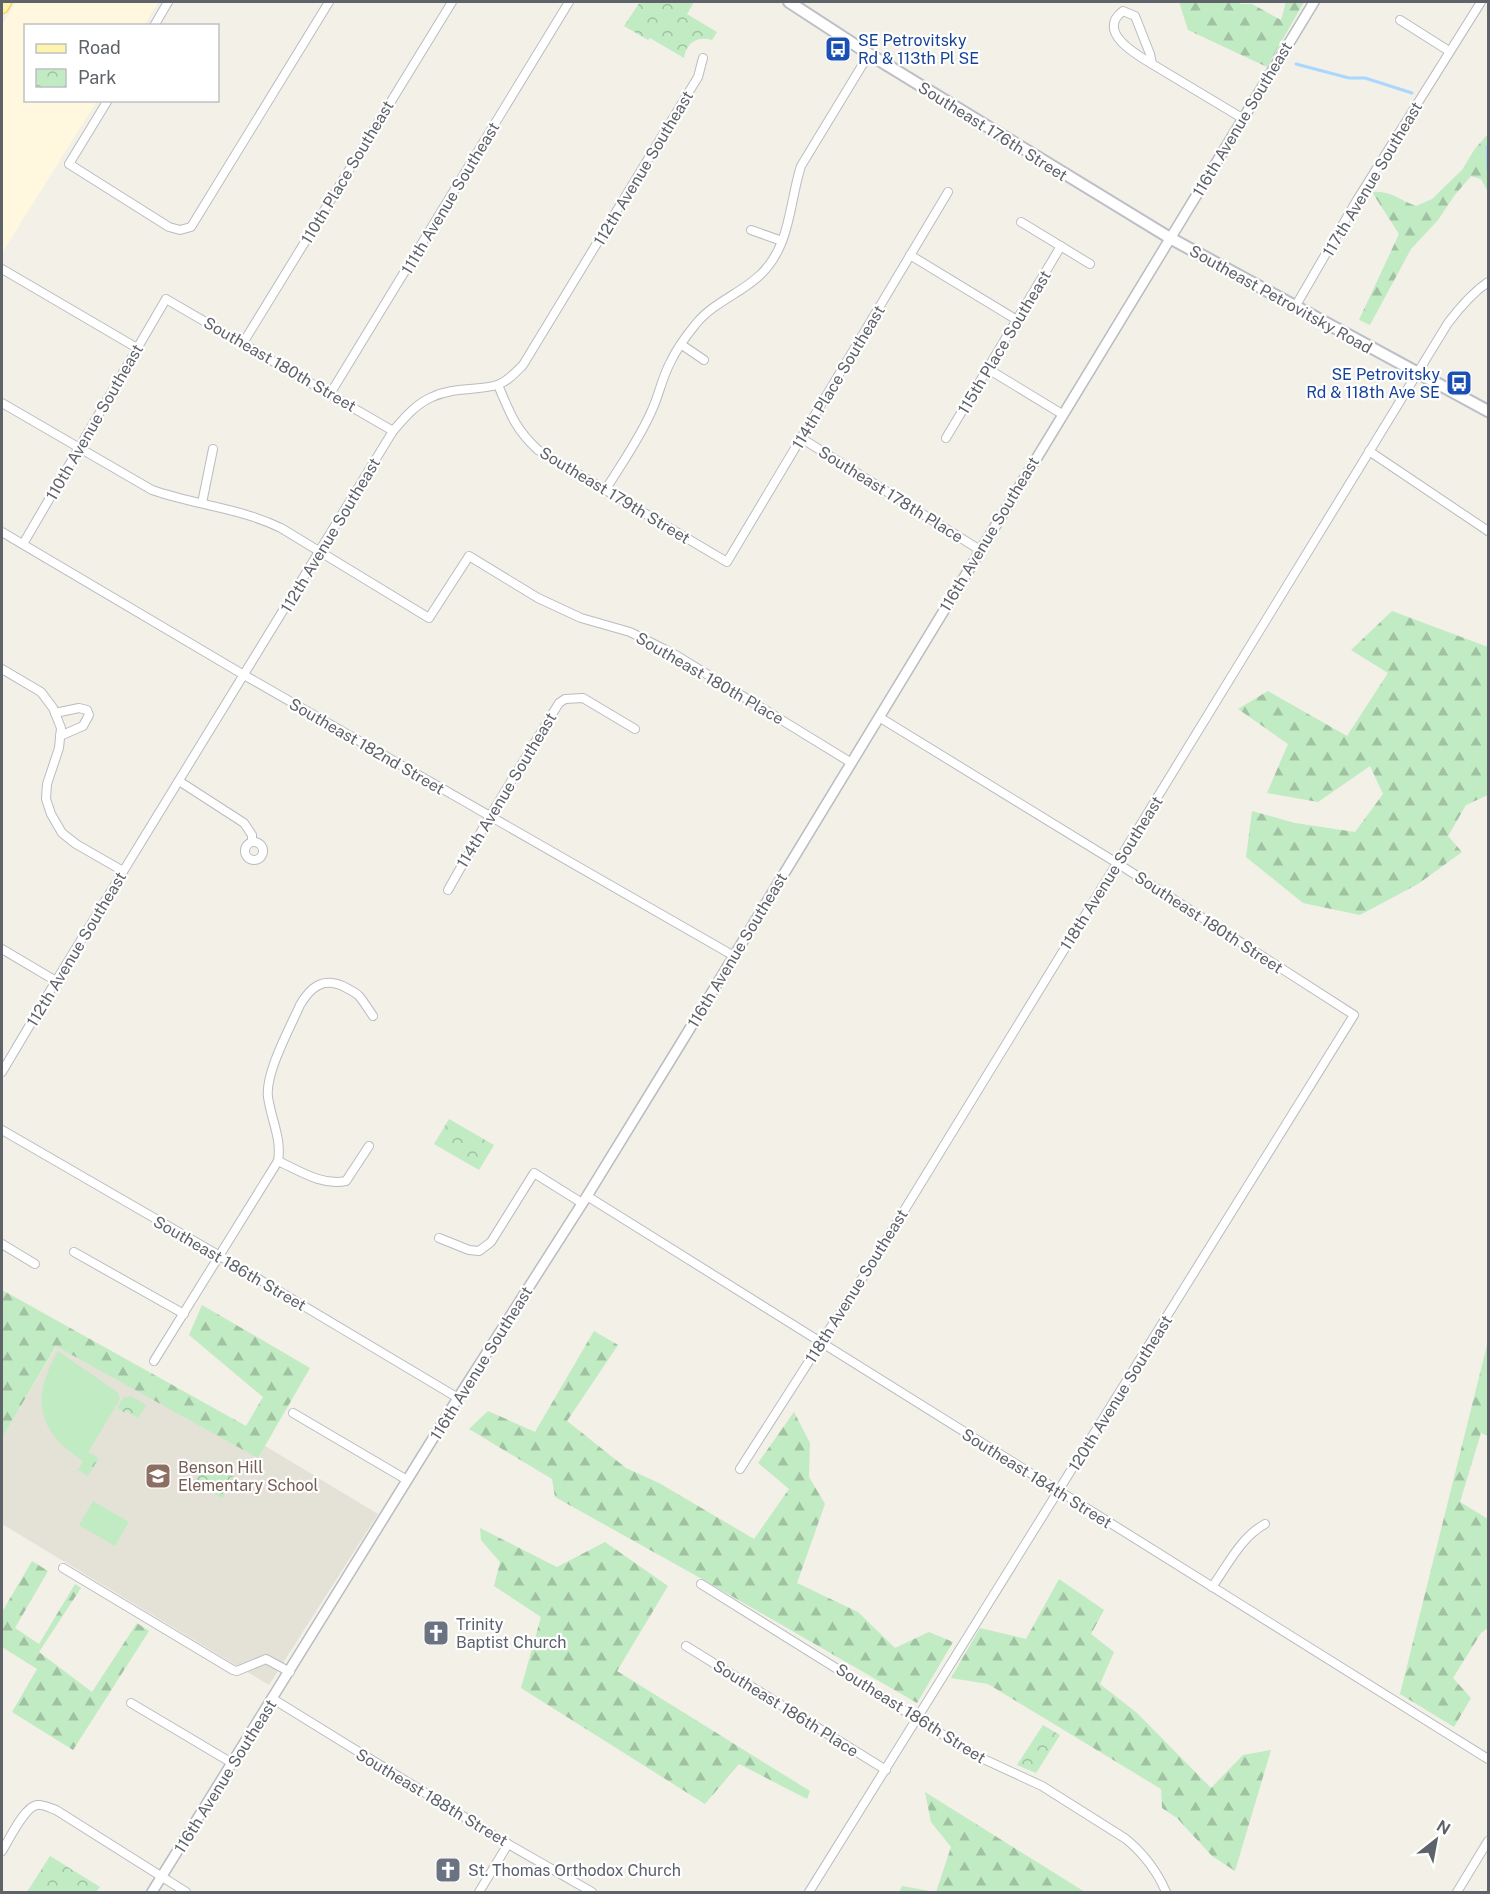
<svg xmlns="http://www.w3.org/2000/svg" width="1490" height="1894" viewBox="0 0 1490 1894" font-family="'Public Sans',sans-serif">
<defs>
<pattern id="forest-firs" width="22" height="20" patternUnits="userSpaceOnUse" patternTransform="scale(1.5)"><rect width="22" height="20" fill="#c1ebc2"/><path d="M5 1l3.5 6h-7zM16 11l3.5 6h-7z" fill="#a0c2a2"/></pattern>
<pattern id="park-crowns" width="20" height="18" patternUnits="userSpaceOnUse" patternTransform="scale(1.5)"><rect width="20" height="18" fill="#c1ebc2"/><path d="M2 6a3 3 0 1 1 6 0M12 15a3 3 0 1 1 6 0" fill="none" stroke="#a0c2a2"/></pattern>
</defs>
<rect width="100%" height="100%" fill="#f2f0e7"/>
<path fill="#fff8de" d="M16,2H159L144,25L26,26V100L97,101L2,253V25Z"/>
<path fill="#e4e2d7" d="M68,1327L378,1514L269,1685L2,1524V1438Z"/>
<g fill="url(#forest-firs)">
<path d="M1179,2H1236L1241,4H1252L1281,20L1286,2H1304L1267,67L1188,30Z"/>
<path d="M1486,136H1488V192L1481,179L1471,176L1454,196L1438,220L1411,249L1370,325L1359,320L1399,234L1372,192C1390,190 1399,200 1416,206L1432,199L1462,170L1474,150Z"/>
<path d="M1392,611L1488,647V795L1466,805L1448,836L1462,852L1418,884L1360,915L1303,903L1246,857L1252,811L1295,823L1355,832L1383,794L1370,766L1318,802L1267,793L1288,744L1238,709L1268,691L1347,736L1388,673L1351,650Z"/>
<path d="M2,1290L246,1426L263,1397L189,1335L202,1305L310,1368L258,1458L56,1346L2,1438Z"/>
<path d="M594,1331L618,1345L567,1421L626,1468L659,1483L754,1539L789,1489L758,1463L794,1412L810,1443L809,1477L825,1504L797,1583L858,1612L895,1648L929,1632L953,1642L917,1703L702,1579L555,1497L552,1479L469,1429L488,1411L535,1432Z"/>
<path d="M1488,1341V1436L1481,1433L1460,1502L1488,1519V1628L1481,1633L1453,1678L1471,1698L1454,1727L1400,1694Z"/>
<path d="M480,1528L557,1567L605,1542L668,1586L617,1671L810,1791L807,1799L739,1764L705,1804L521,1688L541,1617L494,1586L500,1562L481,1540Z"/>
<path d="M32,1561L48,1571L15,1628L39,1644L75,1584L81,1588L39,1652L92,1692L137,1623L149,1631L73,1750L12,1712L37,1669L2,1647V1612Z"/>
<path d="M1059,1579L1104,1610L1091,1634L1114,1652L1100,1684L1137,1713L1211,1788L1243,1755L1271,1750L1235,1871L1212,1856L1177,1818L1162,1808L1161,1789L988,1684L951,1678L980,1628L1026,1639Z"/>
<path d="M925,1792L1085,1892H899L902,1886L936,1892L951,1847L931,1822Z"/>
</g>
<g fill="url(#park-crowns)">
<path d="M640,2H694L687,14L717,32L712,40C698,36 686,42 684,58L650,38L648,40L624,26Z"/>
<path d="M449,1119L494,1145L479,1170L434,1144Z"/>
<path d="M131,1396L146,1405L138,1418L126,1411L125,1413L117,1408L123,1398Z"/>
<path d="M88,1452L99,1458L88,1476L78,1470Z"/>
<path d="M207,1461L234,1477L222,1498L195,1482Z"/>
<path d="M1043,1725L1060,1735L1036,1773L1017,1765Z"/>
<path d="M50,1856L100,1887L96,1892H27Z"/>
</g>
<g fill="#c1ebc2">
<path d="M58,1351L117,1392L120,1399L83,1461C36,1431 31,1397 58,1351Z"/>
<path d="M93,1501L129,1522L115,1546L79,1525Z"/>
</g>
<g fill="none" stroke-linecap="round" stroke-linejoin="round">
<g stroke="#a9d7ff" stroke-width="3">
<path d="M1296,64L1349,78H1365L1412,93"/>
<path d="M1487,147L1488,171"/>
</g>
<g stroke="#b9bcc1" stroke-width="10">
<g id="minor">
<path d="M1400,20L1449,51"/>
<path d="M154,26L168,2"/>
<path d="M1152,64C1135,54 1096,31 1123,11L1135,16L1150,54L1152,64L1242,118"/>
<path d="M108,100L69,164L169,227L180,230L191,227L329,2"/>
<path d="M1021,222L1090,264"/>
<path d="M751,230L782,241"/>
<path d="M910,255L1017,320"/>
<path d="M2,269L137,348"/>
<path d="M1295,307L1357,200L1481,2"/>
<path d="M243,343L452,2"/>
<path d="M682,345L704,360"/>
<path d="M988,369L1062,414"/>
<path d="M498,385C510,413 515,429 538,450L727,562L948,192"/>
<path d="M330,394L569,2"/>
<path d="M2,403L152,490C195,505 240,508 281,528L429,618L469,556L538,598L581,618L630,632L674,654L850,762"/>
<path d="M801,438L980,550"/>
<path d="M946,438L1061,246"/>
<path d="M1369,451L1488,531"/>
<path d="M606,489C622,463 640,438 652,410C659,395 662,378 670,363C676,350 686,336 695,325C712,303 740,294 760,275C791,246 789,203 801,166L869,54"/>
<path d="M202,503L213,449"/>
<path d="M2,532L244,675L734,956"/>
<path d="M23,544L166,299L393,431"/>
<path d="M2,669L41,692L53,708L61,728L59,748L47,784L46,799L51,814L62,833L76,844L123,871"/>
<path d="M55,713L79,708L87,710L89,715L83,726L60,736"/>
<path d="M179,781L244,823L252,835V841"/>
<circle cx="254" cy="851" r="9"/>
<path d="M448,890L490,816L559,703L565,699L583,698L635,729"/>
<path d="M2,949L56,981"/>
<path d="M2,1072L56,981L393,431C405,417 416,404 432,397C453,387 476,391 497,385C507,382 516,372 523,365L698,77L703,58"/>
<path d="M2,1130L220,1256L458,1398"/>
<path d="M278,1161C300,1171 322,1186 346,1181L369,1146"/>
<path d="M587,1196L1488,1759"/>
<path d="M439,1238L469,1250L479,1251L491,1242L534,1173L582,1203"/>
<path d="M2,1244L35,1264"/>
<path d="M74,1252L184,1314"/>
<path d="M154,1361L278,1161C282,1139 271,1119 268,1097C265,1073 290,1028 300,1005C310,988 322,977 343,986C348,989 355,992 359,996C364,1002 369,1010 373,1016"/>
<path d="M293,1413L407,1480"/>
<path d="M740,1469L872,1263L1448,323C1460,307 1472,293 1488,282"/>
<path d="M63,1568L233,1670L237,1671L266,1659L290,1672"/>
<path d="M701,1584L977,1756L1042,1786L1126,1839C1144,1854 1157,1871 1166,1892"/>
<path d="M1212,1587C1228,1565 1240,1538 1265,1524"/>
<path d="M686,1646L886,1770"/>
<path d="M273,1699L508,1844L592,1892"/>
<path d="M131,1703L232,1763"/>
<path d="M2,1851C9,1840 24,1807 37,1805C43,1804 50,1808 56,1810L186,1892"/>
<path d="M479,1892L508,1844"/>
<path d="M809,1892L1354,1015L1117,863L879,717"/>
<path d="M1457,1892L1488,1841"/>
</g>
</g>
<g stroke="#b9bcc1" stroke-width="12">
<path id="tertiary" d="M152,1892L458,1398L587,1196L678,1048L1314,2"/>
</g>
<g stroke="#bcbfc6" stroke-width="14">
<path id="secondary" d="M789,2L869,54L1170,238L1488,411"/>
</g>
<g stroke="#ffd452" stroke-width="15">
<path id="primary" d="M2,7L5,2"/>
</g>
<use href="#minor" stroke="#fff" stroke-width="8"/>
<use href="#tertiary" stroke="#fff" stroke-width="9"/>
<use href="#secondary" stroke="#fff" stroke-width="10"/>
<use href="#primary" stroke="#fff4ae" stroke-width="12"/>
</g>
<defs>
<g id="bus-square" transform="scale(1.35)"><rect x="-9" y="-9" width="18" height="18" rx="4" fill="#1a4fb4" stroke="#fff"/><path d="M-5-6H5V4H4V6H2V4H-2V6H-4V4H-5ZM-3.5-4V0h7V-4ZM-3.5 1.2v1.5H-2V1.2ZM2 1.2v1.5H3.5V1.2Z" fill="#fff"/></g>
<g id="school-square" transform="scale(1.35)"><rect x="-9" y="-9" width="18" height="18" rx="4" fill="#8d6e63" stroke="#fff"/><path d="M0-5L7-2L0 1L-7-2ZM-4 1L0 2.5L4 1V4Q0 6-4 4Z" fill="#fff"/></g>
<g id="church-square" transform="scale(1.35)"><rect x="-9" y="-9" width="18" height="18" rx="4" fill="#6b7280" stroke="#fff"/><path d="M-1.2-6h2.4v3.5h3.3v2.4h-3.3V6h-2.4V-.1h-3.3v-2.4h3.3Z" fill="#fff"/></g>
</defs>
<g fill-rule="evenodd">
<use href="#bus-square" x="838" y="49"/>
<use href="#bus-square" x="1459" y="383"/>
<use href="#school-square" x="158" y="1476"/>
<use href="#church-square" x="436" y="1633"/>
<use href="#church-square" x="448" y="1870"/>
</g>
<g text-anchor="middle" stroke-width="4.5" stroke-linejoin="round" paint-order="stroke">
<g font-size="16" fill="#164399" stroke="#fff" text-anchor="start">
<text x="858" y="46">SE Petrovitsky<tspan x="858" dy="18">Rd &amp; 113th Pl SE</tspan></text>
<text x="1440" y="380" text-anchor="end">SE Petrovitsky<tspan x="1440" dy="18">Rd &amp; 118th Ave SE</tspan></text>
</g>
<g font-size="16" fill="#5e6269" stroke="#fff">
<text transform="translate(1242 119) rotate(-59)" y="6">116th Avenue Southeast</text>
<text transform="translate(993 131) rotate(32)" y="6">Southeast 176th Street</text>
<text transform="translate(643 168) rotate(-59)" y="6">112th Avenue Southeast</text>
<text transform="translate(347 172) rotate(-59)" y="6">110th Place Southeast</text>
<text transform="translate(1372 179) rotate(-59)" y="6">117th Avenue Southeast</text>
<text transform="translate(450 198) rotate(-59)" y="6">111th Avenue Southeast</text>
<text transform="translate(1281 299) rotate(29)" y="6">Southeast Petrovitsky Road</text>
<text transform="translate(1004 342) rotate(-59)" y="6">115th Place Southeast</text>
<text transform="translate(280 364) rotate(30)" y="6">Southeast 180th Street</text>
<text transform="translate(838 377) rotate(-59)" y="6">114th Place Southeast</text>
<text transform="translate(94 422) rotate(-60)" y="6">110th Avenue Southeast</text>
<text transform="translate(891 494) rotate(32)" y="6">Southeast 178th Place</text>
<text transform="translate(615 495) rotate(31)" y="6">Southeast 179th Street</text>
<text transform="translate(989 534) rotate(-59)" y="6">116th Avenue Southeast</text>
<text transform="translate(330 535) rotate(-59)" y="6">112th Avenue Southeast</text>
<text transform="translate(710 678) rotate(30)" y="6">Southeast 180th Place</text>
<text transform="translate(367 746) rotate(30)" y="6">Southeast 182nd Street</text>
<text transform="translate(506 790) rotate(-59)" y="6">114th Avenue Southeast</text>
<text transform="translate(1111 873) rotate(-58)" y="6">118th Avenue Southeast</text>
<text transform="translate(1209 922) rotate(33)" y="6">Southeast 180th Street</text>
<text transform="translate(76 949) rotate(-59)" y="6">112th Avenue Southeast</text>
<text transform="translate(737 950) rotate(-59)" y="6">116th Avenue Southeast</text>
<text transform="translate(230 1263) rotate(30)" y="6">Southeast 186th Street</text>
<text transform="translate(856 1286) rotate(-58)" y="6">118th Avenue Southeast</text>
<text transform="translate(481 1363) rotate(-58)" y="6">116th Avenue Southeast</text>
<text transform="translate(1120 1393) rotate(-58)" y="6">120th Avenue Southeast</text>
<text transform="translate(1037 1478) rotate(32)" y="6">Southeast 184th Street</text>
<text transform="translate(786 1708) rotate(32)" y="6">Southeast 186th Place</text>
<text transform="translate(911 1713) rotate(32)" y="6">Southeast 186th Street</text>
<text transform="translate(225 1776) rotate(-58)" y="6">116th Avenue Southeast</text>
<text transform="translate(432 1797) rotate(31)" y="6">Southeast 188th Street</text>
</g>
<g font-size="16" fill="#785e54" stroke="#fff" text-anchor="start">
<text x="178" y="1473">Benson Hill<tspan x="178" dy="18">Elementary School</tspan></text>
</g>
<g font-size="16" fill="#5b616d" stroke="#fff" text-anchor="start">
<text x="456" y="1630">Trinity<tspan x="456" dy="18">Baptist Church</tspan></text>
<text x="468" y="1876">St. Thomas Orthodox Church</text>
</g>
</g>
<rect width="1490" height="1894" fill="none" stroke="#5e6269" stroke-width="6"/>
<rect x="24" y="24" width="195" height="78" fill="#ffffff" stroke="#bfc0c3" stroke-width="1.5"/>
<rect x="36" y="44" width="30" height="9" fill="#fff4ae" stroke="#bfc0c3" stroke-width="1.5"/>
<text x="78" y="54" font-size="18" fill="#5e6269">Road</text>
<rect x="36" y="69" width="30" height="18" fill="url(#park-crowns)" stroke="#bfc0c3" stroke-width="1.5"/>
<text x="78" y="84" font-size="18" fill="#5e6269">Park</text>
<g transform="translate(1436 1840) rotate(31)" stroke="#ffffff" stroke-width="4.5" paint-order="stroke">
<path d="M0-4.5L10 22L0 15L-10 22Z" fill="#5e6269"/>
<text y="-9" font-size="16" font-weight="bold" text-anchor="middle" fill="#5e6269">N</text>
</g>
</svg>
